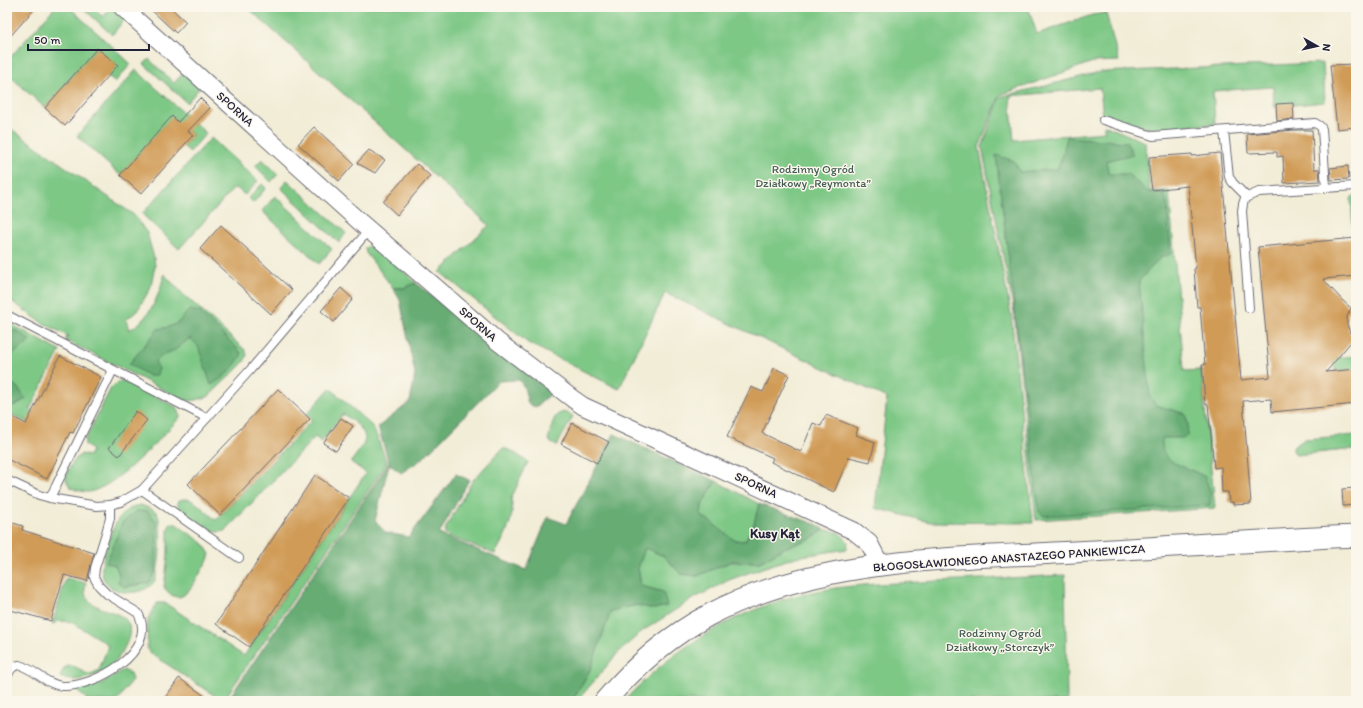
<svg xmlns="http://www.w3.org/2000/svg" width="1363" height="708" viewBox="0 0 1363 708" font-family="Itim,sans-serif">
<rect width="100%" height="100%" fill="#fbf7ec"/>
<filter id="ink" filterUnits="userSpaceOnUse"><feTurbulence type="fractalNoise" baseFrequency=".025" numOctaves="2"/><feDisplacementMap in="SourceGraphic" scale="8" xChannelSelector="R" yChannelSelector="G"/><feConvolveMatrix kernelMatrix="1 2 1 2 8 2 1 2 1" color-interpolation-filters="sRGB"/></filter>
<filter id="wash" filterUnits="userSpaceOnUse"><feTurbulence type="fractalNoise" baseFrequency=".012" numOctaves="4" result="noise"/><feDisplacementMap in="SourceGraphic" scale="16" xChannelSelector="R" yChannelSelector="G"/><feGaussianBlur stdDeviation="0.9" result="paint"/><feColorMatrix in="noise" values="0 0 0 0 0 0 0 0 0 0 0 0 0 0 0 0 0 1.4 0 .05"/><feComposite in="paint" operator="in"/></filter>
<g filter="url(#wash)">
<rect width="100%" height="100%" fill="#f2edd7"/>
<g fill="#7ec886" stroke="#507560">
<path d="M55,7H69L131,64L115,82L108,76L117,65L97,48L45,108L9,75L7,77V61Z"/>
<path d="M82,7H92L103,17L112,7L125,19L112,35Z"/>
<path d="M247,7H1028L1037,34L1092,15L1106,13L1119,61L1093,62L1000,95L979,147L1011,314L1033,523L930,522L875,508L887,398L665,293L619,389L528,343L440,272L489,225Z"/>
<path d="M149,59L174,83L184,72L200,87L187,103L144,64Z"/>
<path d="M1323,63L1325,102L1274,107L1273,87L1213,91L1215,124L1149,129L1103,116L1100,88L1010,96L1014,140L1104,132V125L1145,142L1150,191H1169L1184,371L1201,370L1215,508L1036,520L1014,312L982,147L1000,97L1100,72Z"/>
<path d="M136,70L206,133L190,152L183,146L193,135L172,117L120,175L77,136Z"/>
<path d="M7,126L134,215L147,233L154,258L155,266L150,289L137,311L126,320L129,330C149,320 160,295 164,274L183,294L245,350L247,355L244,362L208,397L191,401L182,399L65,340L68,336L41,322L7,298Z"/>
<path d="M211,138L258,181L245,195L235,187L179,249L142,214Z"/>
<path d="M262,159L278,174L271,182L255,166Z"/>
<path d="M287,180L346,233L339,243L281,188Z"/>
<path d="M262,184L266,188L253,203L248,198Z"/>
<path d="M275,196L332,249L319,264L262,211Z"/>
<path d="M1353,196H1356V229H1353L1351,199Z"/>
<path d="M369,246H377L416,283L404,288H393L366,253L365,248Z"/>
<path d="M11,324L60,351L30,409L35,413L30,424L7,412V330Z"/>
<path d="M1356,356V369L1335,371L1334,358Z"/>
<path d="M120,381H127L176,407L179,411L180,417L174,424C154,444 116,487 89,492C83,492 76,490 71,488C69,485 67,483 66,479C66,471 75,457 82,454L89,456L92,450L85,445V440L111,388Z"/>
<path d="M330,388L373,427L387,463L223,701H213L215,696L150,653L147,649L148,618L157,603H165L244,656L366,473L351,462C355,456 361,449 364,443C369,431 351,420 343,414L321,442L315,437L225,531L219,532L213,531L180,510L178,506V501C192,493 205,512 216,520L312,420L307,414Z"/>
<path d="M564,412L573,416L557,446L551,443L548,439C554,427 550,415 564,412Z"/>
<path d="M1356,435V449L1296,455L1293,450V447L1305,439Z"/>
<path d="M503,448L512,451L528,462L511,499C516,517 504,538 495,554L448,536L445,533L446,527L473,480Z"/>
<path d="M716,481L759,504L754,524L745,541L734,540L700,516L702,505Z"/>
<path d="M141,505C146,507 153,509 157,513C163,523 160,572 154,582C142,598 105,596 102,573C101,564 104,556 107,547C113,528 119,508 141,505Z"/>
<path d="M171,523L176,524L203,543L210,554L208,560C202,569 191,592 182,596C175,600 167,592 164,587L168,555V529Z"/>
<path d="M824,530C836,530 841,533 848,542L847,549L796,557L762,568L729,580L691,600L641,632L617,654L577,701H572L590,670L611,610L637,605L654,609L663,592L641,586L638,568L645,548L664,556L681,574L697,576L730,562H760L784,548L810,539Z"/>
<path d="M1065,575L1067,701H624C669,652 725,617 788,598C831,585 876,584 920,582C968,579 1017,578 1065,575Z"/>
<path d="M66,578L86,583C75,623 154,597 122,652C115,664 107,672 93,676C81,680 72,682 60,677L64,668C66,667 69,666 71,666C84,667 83,680 99,670L108,646L106,643L71,622L58,621L52,625Z"/>
<path d="M123,670L130,673L132,680L117,701H86L87,699L78,692V689L102,683Z"/>
</g>
<g fill="#66ac73" stroke="#446757">
<path d="M1067,137L1126,142L1133,154L1106,161L1109,174H1128L1148,192L1164,194L1167,202L1171,254L1160,258L1139,281L1150,397L1156,405L1185,414L1188,424L1187,436L1181,438H1162C1161,460 1171,461 1188,469C1194,471 1200,474 1205,477L1211,494L1210,505L1044,516L1039,512L996,155L1014,161L1020,172L1057,169L1062,158Z"/>
<path d="M416,283L552,393L536,407L528,404L524,387L519,380L499,381L422,459L401,473L389,464L375,521L386,533L409,537L456,474L469,480L439,534L526,570L548,517L566,524L614,434L716,481L702,505L701,516L707,519L734,540L745,541L754,524L759,504L818,525L824,530L810,539L784,548L760,562L732,561L697,576L681,574L664,556L645,548L638,568L641,586L663,592L667,606L654,609L637,605L611,611L590,670L572,701H227L389,463L378,427L410,402L415,374L400,300L393,288H404Z"/>
<path d="M189,310L200,312L234,345L242,354C235,367 224,378 211,385L198,346L190,338L175,350L165,354L155,361L159,369L156,376H149L129,364L158,329C176,326 178,324 189,310Z"/>
<path d="M15,330L30,340C23,348 13,352 7,361V336L8,334Z"/>
<path d="M7,379L18,388L26,399L14,406L7,403Z"/>
<path d="M136,511H148L157,522L156,570L149,583L124,587L118,582L119,575L115,565L106,563L122,523Z"/>
</g>
<g id="blocks">
<g fill="#d09b56">
<path d="M7,7H36L7,40Z"/>
<path d="M148,7H170L186,22L176,33Z"/>
<path d="M97,48L118,65L65,126L45,108Z"/>
<path d="M1356,64V127L1337,129L1330,65Z"/>
<path d="M200,98L210,108L188,131L193,135L141,194L120,175L172,116L178,122Z"/>
<path d="M1293,103L1294,119L1277,121L1276,104Z"/>
<path d="M314,127L354,164L339,181L298,144Z"/>
<path d="M1295,130H1312L1314,169H1319L1320,181L1284,183L1283,156L1277,157V152L1248,153L1247,134Z"/>
<path d="M369,150L385,160L375,173L357,163Z"/>
<path d="M1220,153L1241,380L1270,377L1258,247L1356,238V276L1323,279L1342,300L1351,308L1347,317V324L1350,333L1355,337L1326,372L1356,369V404L1272,412L1271,399L1243,401L1251,504L1233,505V502H1229L1228,492H1222L1221,467L1214,468L1208,404H1205L1202,365H1205L1200,307H1197L1194,269L1196,268L1188,186L1152,190L1149,169V157L1192,154V156Z"/>
<path d="M417,164L430,176L397,215L383,202Z"/>
<path d="M1348,166L1349,179L1331,180L1330,168Z"/>
<path d="M221,225L292,290L271,314L200,249Z"/>
<path d="M341,288L353,299L334,322L321,311Z"/>
<path d="M60,356L101,377L73,433L70,432L47,479L7,459V414L26,424Z"/>
<path d="M774,368L789,375L762,433L801,452L813,423L821,426L826,415L858,428L856,435L875,442L870,462L849,457L834,492L771,462L773,458L727,437L751,387L763,392Z"/>
<path d="M278,389L310,419L220,515L188,484Z"/>
<path d="M136,411L147,420L119,456L109,448Z"/>
<path d="M341,418L353,426L336,451L323,443Z"/>
<path d="M572,423L609,442L597,463L561,444Z"/>
<path d="M315,475L349,498L249,647L216,624Z"/>
<path d="M1356,488V505L1343,506L1342,489Z"/>
<path d="M7,521L23,526L22,530L94,553L87,581L64,575L51,621L7,609Z"/>
<path d="M179,678L212,701H163Z"/>
</g>
</g>
</g>
<g filter="url(#ink)">
<use href="#blocks" fill-opacity="0" stroke="#6b6972" stroke-width="1"/>
<g fill="none" stroke-linecap="round" stroke-linejoin="round">
<g stroke="#6b6972" stroke-width="10">
<g id="service">
<path d="M1103,120L1153,136L1315,123L1320,126L1322,129L1326,188"/>
<path d="M1224,131L1229,177L1233,183L1247,197"/>
<path d="M1249,308L1242,211L1243,204L1245,198L1259,192L1356,186"/>
<path d="M7,315L207,418"/>
<path d="M7,480L39,495L50,498L97,506L110,505L121,502L142,490L251,369L369,230"/>
<path d="M142,490L239,558"/>
<path d="M50,498L113,370"/>
<path d="M7,677C10,670 12,666 19,665C35,669 46,685 63,686C95,687 159,652 138,613L107,594L99,586L94,577L95,568L106,533L110,518V505"/>
</g>
</g>
<g stroke="#6b6972" stroke-width="19">
<path id="minor" d="M122,7L361,223L441,292L497,341L573,399L583,406L854,531L869,543L881,566"/>
</g>
<g stroke="#6b6972" stroke-width="23">
<path id="tertiary" d="M605,701C634,667 669,636 709,615C818,557 953,559 1074,552C1168,547 1262,540 1356,536"/>
</g>
<use href="#service" stroke="#fff" stroke-width="8"/>
<use href="#minor" stroke="#fff" stroke-width="17"/>
<use href="#tertiary" stroke="#fff" stroke-width="21"/>
</g>
</g>
<g text-anchor="middle" stroke-width="3" stroke-linejoin="round" paint-order="stroke">
<g font-size="12" fill="#22223b" stroke="#fbf7ec">
<text transform="translate(235 109) rotate(42)" y="4">SPORNA</text>
<text transform="translate(478 324) rotate(41)" y="4">SPORNA</text>
<text transform="translate(756 485) rotate(25)" y="4">SPORNA</text>
<text transform="translate(1009 558) rotate(-4)" y="4">BŁOGOSŁAWIONEGO ANASTAZEGO PANKIEWICZA</text>
</g>
<g font-size="12" fill="#425c55" stroke="#fbf7ec">
<text x="813" y="173">Rodzinny Ogród<tspan x="813" dy="14">Działkowy „Reymonta”</tspan></text>
<text x="1000" y="637">Rodzinny Ogród<tspan x="1000" dy="14">Działkowy „Storczyk”</tspan></text>
</g>
<g font-size="13" font-weight="bold" fill="#22223b" stroke="#fbf7ec">
<text x="775" y="538">Kusy Kąt</text>
</g>
</g>
<rect width="1363" height="708" fill="none" stroke="#fbf7ec" stroke-width="24"/>
<g transform="translate(1317 46) rotate(98)" stroke="#fbf7ec" stroke-width="3" paint-order="stroke">
<path d="M0-3L7 15L0 10L-7 15Z" fill="#22223b"/>
<text y="-6" font-size="11" font-weight="bold" text-anchor="middle" fill="#22223b">N</text>
</g>
<path d="M28 44v6h121v-6" fill="none" stroke="#22223b" stroke-width="2"/>
<text x="34" y="44" font-size="12" fill="#22223b" stroke="#fbf7ec" stroke-width="3" paint-order="stroke">50 m</text>
</svg>
